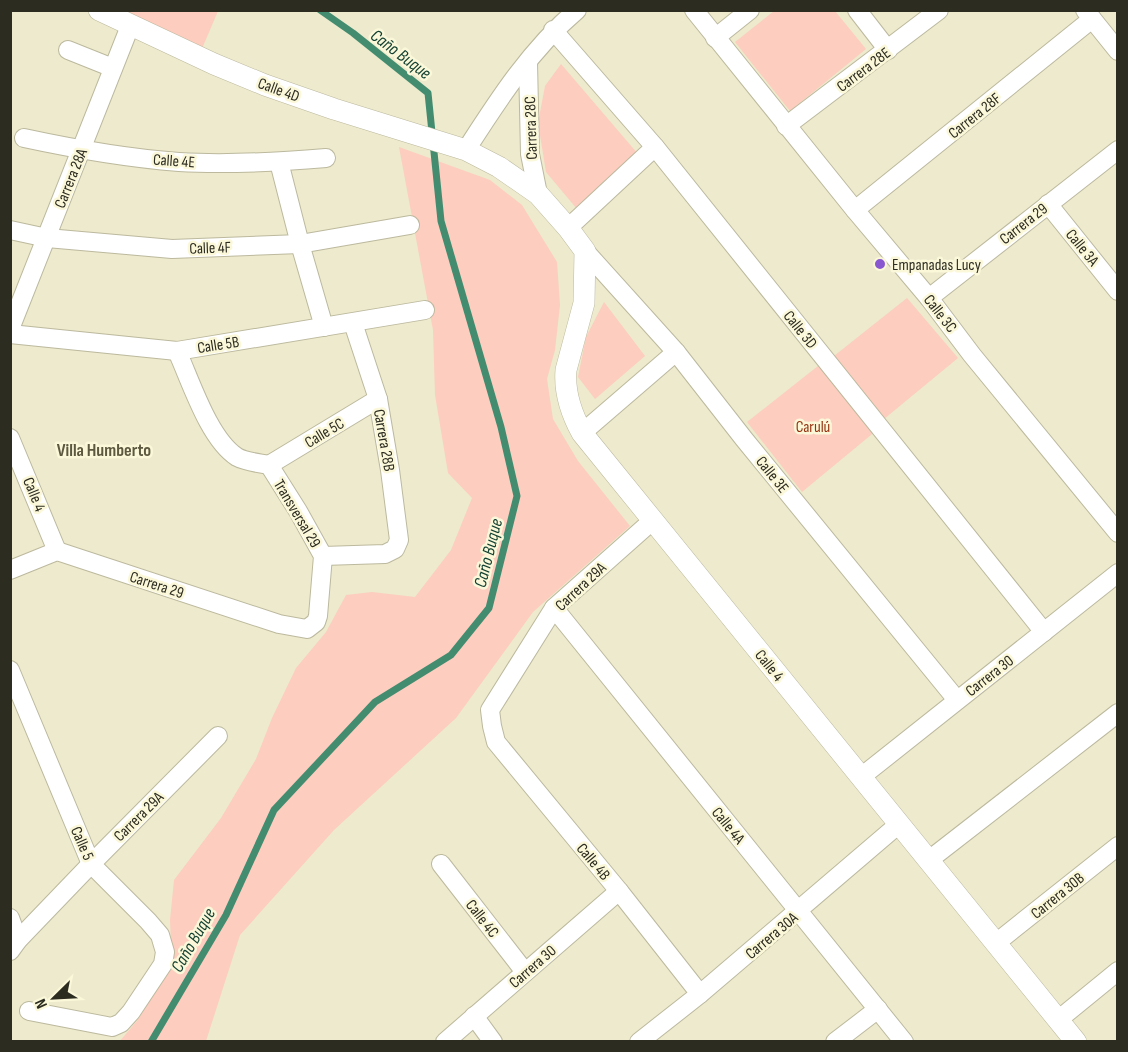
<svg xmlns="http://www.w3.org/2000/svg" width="1128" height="1052" viewBox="0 0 1128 1052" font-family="'Sofia Sans Condensed',sans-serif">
<rect width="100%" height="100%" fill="#edeacd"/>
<g fill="#fdcdbf">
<path d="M130,11H218L198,58L126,20Z"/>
<path d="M774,11H835L866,49L790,111L735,42Z"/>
<path d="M561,64L638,154L577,209L546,172L538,123L545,86Z"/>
<path d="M399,147L490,180L522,205L557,262L560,305L555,350L547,379L553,419L578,461L630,526L533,612L456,718L334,830L240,935L206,1041L119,1042L137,1021L172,965L170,920L174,880L221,818L256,759L272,718L296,668L326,632L346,595L372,592L415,597L451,550L472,498L448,473L435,395L433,330Z"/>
<path d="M907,298L958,358L884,419L834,356Z"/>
<path d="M604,302L645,356L595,399L578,377L586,337Z"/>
<path d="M823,362L877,430L802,492L747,422Z"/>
</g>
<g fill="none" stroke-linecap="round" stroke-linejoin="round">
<path stroke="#438c6f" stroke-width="7" d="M151,1042L226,915L274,810L375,702L451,655L489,608L517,496L501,427L441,221L428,93L353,33L320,10"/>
<g stroke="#bcb99e" stroke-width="20">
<g id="minor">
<path d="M694,10L855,210L929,298L972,355L1118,533"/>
<path d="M857,10L888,50"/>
<path d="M1085,10L1118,51"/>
<path d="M553,30L655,147L1044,632"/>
<path d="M715,38L750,10"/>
<path d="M68,50L113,68"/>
<path d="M528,62L530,154L538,194"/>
<path d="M786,126L939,10"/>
<path d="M24,138C75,149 126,158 179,162C227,165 278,162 326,158"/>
<path d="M466,150C498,100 531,49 577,10"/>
<path d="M279,162L300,244L324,327"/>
<path d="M1048,204L1118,291"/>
<path d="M855,210L1092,19"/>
<path d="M568,228L655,147"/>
<path d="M10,230L47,238L172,249L300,244L410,225"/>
<path d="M585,251L676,352L744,439L957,700"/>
<path d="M929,298L1118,150"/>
<path d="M10,329L130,26"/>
<path d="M10,334L177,351L425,310"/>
<path d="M177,351C191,382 209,439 237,457C246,462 259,463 269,465"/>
<path d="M582,433L676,352"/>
<path d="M10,438L57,551"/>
<path d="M269,465L378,399"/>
<path d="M652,521L554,608L490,710L492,726L496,742L619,891L700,994"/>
<path d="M323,556L385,554L395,549L399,540L390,470L378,399L353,323"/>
<path d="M10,570L57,551L279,624L307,629L316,622L318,616L323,556L298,511L269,465"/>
<path d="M554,608L904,1042"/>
<path d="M10,670L91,864L148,921L160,935L165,952L163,964L131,1012L121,1023L112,1027L29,1011"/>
<path d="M861,777L1118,573"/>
<path d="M929,860L1118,713"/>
<path d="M441,864L525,972"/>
<path d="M10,918L18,940"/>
<path d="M996,943L1118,846"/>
<path d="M10,951L18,940L91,864L218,736"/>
<path d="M474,1016L493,1042"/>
<path d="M1058,1020L1118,971"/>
<path d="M445,1042L619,891"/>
<path d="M639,1042L700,994L899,824"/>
<path d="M835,1042L878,1009"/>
</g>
</g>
<g stroke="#bcb99e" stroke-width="22">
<path id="tertiary" d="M99,10L214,64L265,85L334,109L466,150L499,167L538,194L568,228L585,251L584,303L566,370C564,393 571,413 582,433L1076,1042"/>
</g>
<use href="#minor" stroke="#fff" stroke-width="18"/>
<use href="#tertiary" stroke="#fff" stroke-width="21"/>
</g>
<circle fill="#8958d1" stroke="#fbf8da" stroke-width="2" cx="880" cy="264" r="6"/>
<g text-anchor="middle" stroke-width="5" stroke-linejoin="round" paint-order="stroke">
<g font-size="16" fill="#2d2c21" stroke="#fbf8da">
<text transform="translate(863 69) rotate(-37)" y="6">Carrera 28E</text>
<text transform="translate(279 89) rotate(20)" y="6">Calle 4D</text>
<text transform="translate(974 115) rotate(-39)" y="6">Carrera 28F</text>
<text transform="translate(530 128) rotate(-92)" y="6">Carrera 28C</text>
<text transform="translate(174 160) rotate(4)" y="6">Calle 4E</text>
<text transform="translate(70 178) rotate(-68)" y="6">Carrera 28A</text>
<text transform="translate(1023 223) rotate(-38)" y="6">Carrera 29</text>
<text transform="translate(210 247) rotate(-2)" y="6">Calle 4F</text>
<text transform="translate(1083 247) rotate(51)" y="6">Calle 3A</text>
<text transform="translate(941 313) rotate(52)" y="6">Calle 3C</text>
<text transform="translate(801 329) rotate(51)" y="6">Calle 3D</text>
<text transform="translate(218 344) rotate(-9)" y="6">Calle 5B</text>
<text transform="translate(324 432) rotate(-31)" y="6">Calle 5C</text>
<text transform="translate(385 440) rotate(80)" y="6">Carrera 28B</text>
<text transform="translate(773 474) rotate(51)" y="6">Calle 3E</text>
<text transform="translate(35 494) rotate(68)" y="6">Calle 4</text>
<text transform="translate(298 513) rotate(59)" y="6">Transversal 29</text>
<text transform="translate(157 584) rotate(18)" y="6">Carrera 29</text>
<text transform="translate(580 586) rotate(-43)" y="6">Carrera 29A</text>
<text transform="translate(770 665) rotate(51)" y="6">Calle 4</text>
<text transform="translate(989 675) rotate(-38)" y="6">Carrera 30</text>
<text transform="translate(138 816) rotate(-45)" y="6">Carrera 29A</text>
<text transform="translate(729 825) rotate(51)" y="6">Calle 4A</text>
<text transform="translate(83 843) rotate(66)" y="6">Calle 5</text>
<text transform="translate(594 861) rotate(50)" y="6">Calle 4B</text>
<text transform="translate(1057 895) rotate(-39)" y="6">Carrera 30B</text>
<text transform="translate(483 918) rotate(52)" y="6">Calle 4C</text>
<text transform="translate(771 935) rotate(-40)" y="6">Carrera 30A</text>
<text transform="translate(532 966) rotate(-41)" y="6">Carrera 30</text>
</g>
<g font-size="16" fill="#2d2c21" stroke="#fbf8da" text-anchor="start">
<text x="892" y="270">Empanadas Lucy</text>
</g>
<g font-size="16" fill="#95300e" stroke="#fbf8da">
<text x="813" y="432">Carulú</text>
</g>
<g font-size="18" font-style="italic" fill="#113f30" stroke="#fbf8da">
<text transform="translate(401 54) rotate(37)" y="6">Caño Buque</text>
<text transform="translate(488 553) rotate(-76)" y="6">Caño Buque</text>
<text transform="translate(193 940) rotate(-60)" y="6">Caño Buque</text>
</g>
<g font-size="18" font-weight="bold" fill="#5c5940" stroke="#fbf8da">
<text x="104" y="456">Villa Humberto</text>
</g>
</g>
<rect width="1128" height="1052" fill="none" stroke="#2d2c21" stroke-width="24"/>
<g transform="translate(54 998) rotate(246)" stroke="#fbf8da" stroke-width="4.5" paint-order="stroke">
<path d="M0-4.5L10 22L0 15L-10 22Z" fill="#2d2c21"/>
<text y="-9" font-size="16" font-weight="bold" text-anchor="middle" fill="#2d2c21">N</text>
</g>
</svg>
